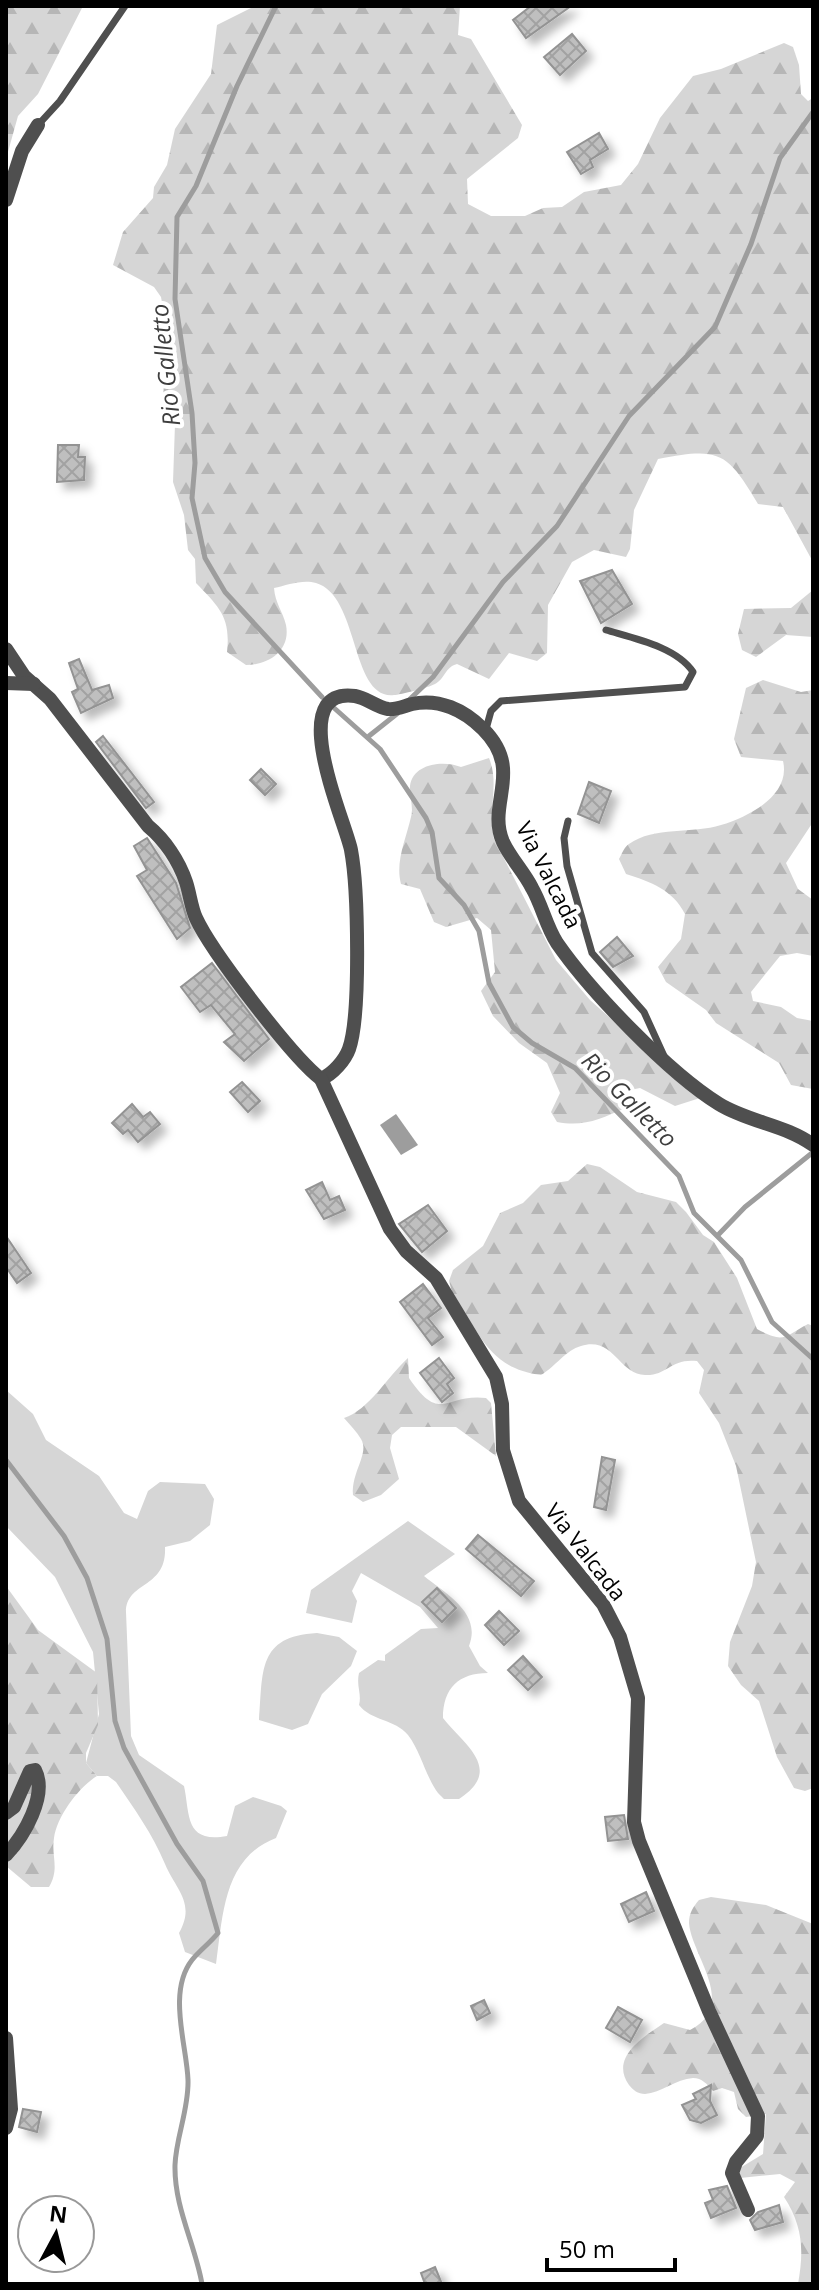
<svg xmlns="http://www.w3.org/2000/svg" width="819" height="2290" viewBox="0 0 819 2290" font-family="'Open Sans',sans-serif">
<defs>
<pattern id="forest-firs" width="22" height="20" patternUnits="userSpaceOnUse" patternTransform="scale(2)"><rect width="22" height="20" fill="#d6d6d6"/><path d="M5 1l3.5 6h-7zM16 11l3.5 6h-7z" fill="#b6b6b6"/></pattern>
<pattern id="building-cross-hatch" width="8" height="8" patternUnits="userSpaceOnUse" patternTransform="scale(2)"><rect width="8" height="8" fill="#bfbfbf"/><path d="M0 0l8 8M0 8l8-8" fill="none" stroke="#a2a2a2"/></pattern>
<filter id="shadow"><feDropShadow dx="7" dy="7" stdDeviation="4" flood-color="#0004"/></filter>
</defs>
<rect width="100%" height="100%" fill="#fff"/>
<g fill="#d6d6d6">
<path d="M6,1390L33,1414L46,1440L99,1476L124,1513L137,1519L148,1491L160,1482L205,1484L214,1499L210,1525L190,1541L165,1547C167,1589 126,1581 126,1612L131,1736L139,1755L184,1786C190,1813 184,1844 227,1836L235,1806L253,1797L281,1806L287,1811L276,1838C223,1858 223,1916 216,1964L185,1952L179,1933C196,1903 176,1890 165,1864C152,1833 135,1810 116,1782L108,1776H97L86,1763L99,1714L93,1652L55,1577L6,1526Z"/>
<path d="M408,1521L455,1554L424,1576C446,1594 482,1613 469,1646L480,1666L488,1673C459,1673 443,1688 443,1718C463,1744 505,1769 459,1799H444L438,1793C425,1775 421,1752 408,1735C395,1719 371,1721 359,1705C362,1694 356,1686 359,1673L378,1660L385,1661V1655L421,1629L438,1628L420,1607L361,1573L352,1591L357,1601L352,1623L306,1613L311,1590Z"/>
<path d="M317,1633L339,1637L357,1651L351,1666L322,1694L308,1724L292,1730L259,1720C263,1672 257,1636 317,1633Z"/>
</g>
<g fill="url(#forest-firs)">
<path d="M6,6H83L38,94L18,116L6,159Z"/>
<path d="M255,6H460L458,35L471,39L522,125L518,138L467,179L468,204L491,216H525L543,208L562,207L584,192L621,185L638,164L660,118L693,76L721,69L784,43L793,47L799,65L801,94L808,101L813,98V562L783,507L758,504C727,452 720,447 658,459L634,510L630,549L626,557L594,550L572,562L548,605L547,653L537,661L509,653L489,679L457,664C445,667 445,679 435,684C430,687 400,695 394,695C350,700 360,596 316,583C303,579 287,585 274,588C275,603 283,612 286,625C291,651 268,665 246,665L227,652C231,617 219,607 196,583L195,559L188,550L184,515L173,482L175,424L163,403L164,379L158,343L163,308L161,297L154,287L113,265L123,232L153,198L154,187L167,165L175,129L211,74L217,25Z"/>
<path d="M813,590V637L786,635L756,657L742,650L738,634L744,609L791,608Z"/>
<path d="M763,680L801,692L813,690V822L786,863L798,889L813,900V956L797,953L780,956L751,992L753,1001L781,1007L797,1018L813,1021V1089L791,1085L779,1063L716,1023L706,1010L666,982L658,967L681,939L685,914C673,890 651,882 626,874L619,859C622,854 624,847 629,844C654,826 693,834 721,825C750,816 791,795 783,761L741,757L734,739L746,688Z"/>
<path d="M489,758C500,785 487,811 494,839L556,960L590,1000L700,1098L675,1106L640,1088L630,1090L625,1108C601,1119 584,1127 557,1122L551,1112L560,1093L547,1063L519,1043L493,1016L481,991L495,972L491,930L477,918L446,927L434,922L420,889L401,884C395,862 406,839 411,817C414,807 409,797 410,786C413,763 444,760 461,767Z"/>
<path d="M587,1164L600,1167L637,1192L676,1202L686,1212L703,1235L714,1242L737,1278L757,1329C785,1344 783,1337 808,1324L813,1326V1788L805,1791L794,1788L777,1757L759,1701L741,1685L728,1666L730,1642L752,1586L756,1562L736,1466L719,1423L699,1393L704,1370L697,1361C671,1358 667,1376 645,1375C619,1375 614,1336 581,1346C566,1350 555,1367 541,1375C489,1369 479,1332 452,1292L449,1281L453,1270L483,1246L500,1213L523,1203L541,1185L568,1181Z"/>
<path d="M408,1358L409,1378C441,1425 445,1393 486,1398L491,1403L496,1456L456,1427H401L392,1435L390,1448L399,1479L381,1495L363,1502L353,1495C351,1472 370,1453 361,1439C357,1432 350,1425 344,1418C369,1410 387,1377 408,1358Z"/>
<path d="M6,1586L38,1630L97,1673L98,1725L86,1753V1763L97,1776C79,1787 57,1816 54,1838C51,1857 60,1868 49,1887H31L6,1866Z"/>
<path d="M711,1897L766,1905L813,1924V2284H798C804,2251 803,2226 784,2197L795,2182L780,2174L740,2178L735,2171L763,2154L766,2114L746,2117L738,2109L734,2092L722,2088L713,2091C707,2084 702,2078 693,2078C676,2079 661,2093 645,2094C638,2094 633,2090 629,2085C609,2057 645,2036 664,2023L690,2030C739,2005 691,1955 689,1923C689,1913 693,1907 699,1900Z"/>
</g>
<path fill="#9d9d9d" d="M396,1114L418,1145L401,1155L380,1125Z"/>
<g fill="none" stroke-linecap="round" stroke-linejoin="round">
<g stroke="#9d9d9d" stroke-width="5">
<path d="M276,6L237,86L196,186L177,217L175,299L192,413L195,463L192,498L205,558L225,592L322,697"/>
<path d="M410,699L433,677L503,582L557,526L629,416L715,327L751,244L780,158L813,112"/>
<path d="M333,707L380,749L426,818L432,832L439,878L464,905L479,931L489,983L513,1027L532,1043L575,1068L679,1176L694,1213L741,1260L772,1322L813,1359"/>
<path d="M369,736L398,713"/>
<path d="M719,1234L745,1207L812,1153"/>
<path d="M6,1460L64,1536L87,1578L107,1639L115,1721L124,1748L177,1844L203,1881L218,1933C210,1943 200,1950 192,1960C167,1992 187,2046 188,2080C189,2109 176,2137 175,2165C174,2207 195,2244 202,2284"/>
</g>
</g>
<g fill="url(#building-cross-hatch)" stroke="#939393" stroke-width="2" filter="url(#shadow)">
<path d="M531,6H571L526,38L513,20Z"/>
<path d="M572,34L586,51L560,75L544,57Z"/>
<path d="M599,133L608,149L590,160L593,167L581,174L567,152Z"/>
<path d="M58,445H79L78,457H85L84,480L57,482Z"/>
<path d="M612,570L632,604L601,623L580,581Z"/>
<path d="M79,659L92,690L109,685L113,698L81,713L72,692L78,689L69,663Z"/>
<path d="M103,736L154,802L146,808L96,742Z"/>
<path d="M261,769L276,784L265,795L250,780Z"/>
<path d="M589,782L611,791L599,823L578,814Z"/>
<path d="M147,838L176,883L190,928L177,939L137,876L147,870L134,846Z"/>
<path d="M617,937L633,956L613,967L600,952Z"/>
<path d="M212,963L269,1039L244,1061L224,1042L235,1034L211,1005L200,1012L181,987Z"/>
<path d="M242,1082L260,1101L248,1112L230,1092Z"/>
<path d="M132,1104L143,1117L150,1112L160,1124L138,1142L128,1130L123,1134L112,1123Z"/>
<path d="M322,1182L330,1200L339,1196L345,1210L324,1219L306,1190Z"/>
<path d="M428,1205L447,1231L422,1252L399,1224Z"/>
<path d="M6,1236L31,1273L17,1283L6,1267Z"/>
<path d="M423,1284L441,1308L428,1318L443,1337L432,1345L400,1302Z"/>
<path d="M439,1358L454,1378L447,1384L453,1393L442,1402L420,1373Z"/>
<path d="M602,1457L615,1460L606,1510L594,1507Z"/>
<path d="M478,1535L534,1581L521,1596L466,1549Z"/>
<path d="M437,1588L456,1608L442,1622L422,1602Z"/>
<path d="M499,1611L519,1631L504,1645L485,1625Z"/>
<path d="M523,1656L542,1677L528,1690L508,1670Z"/>
<path d="M624,1815L628,1839L608,1841L605,1817Z"/>
<path d="M646,1892L654,1911L629,1922L621,1904Z"/>
<path d="M484,2000L490,2013L477,2020L471,2006Z"/>
<path d="M618,2007L642,2020L630,2042L606,2028Z"/>
<path d="M711,2085L710,2101L717,2115L701,2123L690,2120L682,2105L696,2099L693,2094Z"/>
<path d="M23,2109L41,2112L37,2132L19,2127Z"/>
<path d="M727,2186L736,2208L711,2218L705,2203L713,2200L709,2190Z"/>
<path d="M779,2205L783,2222L755,2230L750,2220L758,2212Z"/>
<path d="M435,2267L442,2284H425L421,2273Z"/>
</g>
<g fill="none" stroke-linecap="round" stroke-linejoin="round">
<g stroke="#4f4f4f" stroke-width="7">
<path d="M38,125L60,101L125,6"/>
<path d="M486,729L491,711L501,701L685,687L693,672C677,647 633,638 606,630"/>
<path d="M568,821L564,838L567,866L592,953L644,1012L664,1056"/>
</g>
<g stroke="#4f4f4f" stroke-width="14">
<path d="M6,200L22,151L38,125"/>
<path d="M6,649L24,676L50,699L148,826C165,840 179,861 186,882C190,894 191,907 196,918C211,951 293,1058 321,1079C333,1074 345,1060 349,1049C361,1015 358,887 351,850C346,823 283,686 355,696C367,698 376,707 388,709C396,710 404,706 412,704C439,698 464,710 483,729C525,771 486,803 503,842C511,859 524,872 532,888C542,905 546,926 557,943C591,992 669,1073 719,1104C748,1122 786,1125 813,1145"/>
<path d="M6,683L34,684"/>
<path d="M321,1079L390,1229L406,1251L436,1278L496,1377L502,1404L503,1450L519,1501L603,1604L620,1637L638,1698L634,1822L639,1841L709,2011L758,2116L757,2136L736,2162L732,2173L748,2210"/>
<path d="M6,1813L14,1807L30,1771L35,1770C48,1795 24,1836 6,1855"/>
<path d="M6,2038L11,2109L6,2128"/>
</g>
</g>
<g text-anchor="middle" stroke-width="8" stroke-linejoin="round" paint-order="stroke">
<g font-size="22" fill="#000" stroke="#fff">
<text transform="translate(549 875) rotate(63)" y="8">Via Valcada</text>
<text transform="translate(586 1552) rotate(52)" y="8">Via Valcada</text>
</g>
<g font-size="24" font-style="italic" fill="#3e3e3e" stroke="#fff">
<text transform="translate(166 365) rotate(-96)" y="8">Rio Galletto</text>
<text transform="translate(629 1100) rotate(45)" y="8">Rio Galletto</text>
</g>
</g>
<rect width="819" height="2290" fill="none" stroke="#000000" stroke-width="16"/>
<g transform="translate(56 2234) rotate(7)"><circle r="38" fill="#ffffff" stroke="#999999" stroke-width="2"/>
<path d="M0-6L14 30L0 20L-14 30Z" fill="#000000"/>
<text y="-12" font-size="22" font-weight="bold" text-anchor="middle" fill="#000000">N</text>
</g>
<path d="M547 2258v12h128v-12" fill="none" stroke="#000000" stroke-width="4"/>
<text x="559" y="2258" font-size="24" fill="#000000" stroke="#ffffff" stroke-width="6" paint-order="stroke">50 m</text>
</svg>
